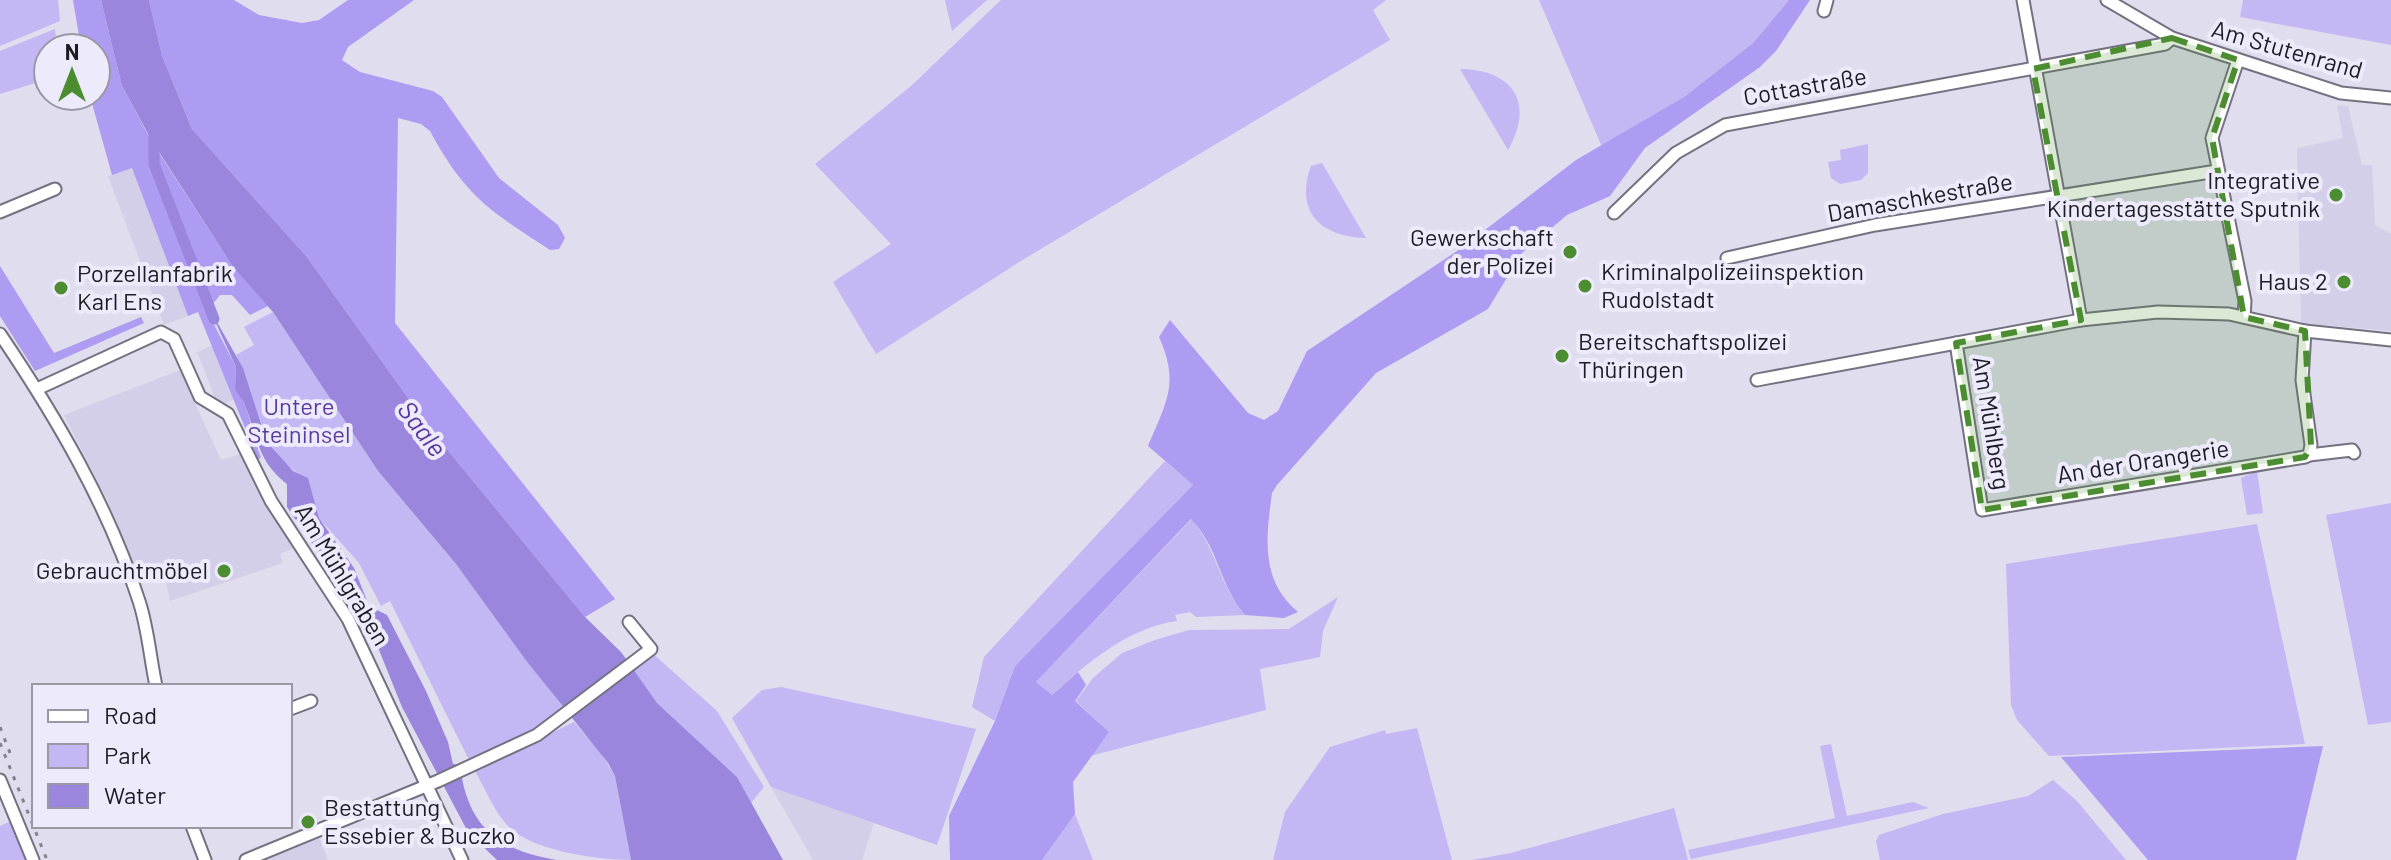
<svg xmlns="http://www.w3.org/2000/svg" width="2391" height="860" viewBox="0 0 2391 860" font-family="Barlow,sans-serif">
<rect width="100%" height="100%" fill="#e0ddef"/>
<g fill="#d3cfe8">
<path d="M2337,105L2348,106L2362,165H2372L2375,225L2391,234V331L2301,323L2297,148L2343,138Z"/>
<path d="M132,167L188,316L164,325L108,176Z"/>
<path d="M213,345L235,399L218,406L197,352Z"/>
<path d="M180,370L221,460L244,453L296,547L280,554L283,563L170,601L165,577L141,581L109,504L64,415Z"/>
<path d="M771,787L874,823L862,860H813Z"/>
<path d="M319,837L328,860H258Z"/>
</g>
<g fill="#c3b7f4">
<path d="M0,0H58L60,21L0,46Z"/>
<path d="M945,0H987L952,31Z"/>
<path d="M1001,0H1386L1373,10L1390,40L1019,262L876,354L833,282L891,244L815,164L911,86Z"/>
<path d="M1539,0H1789L1753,43L1684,97L1602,147Z"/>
<path d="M2243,0H2391V45L2240,17Z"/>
<path d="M55,29L57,48H48V79L0,94V51Z"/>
<path d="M1460,69C1513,70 1535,102 1508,150Z"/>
<path d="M1868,144V173L1861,180L1840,184L1831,178L1828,162L1841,160L1840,150Z"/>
<path d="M1322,163L1366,238C1322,237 1294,213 1311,166Z"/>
<path d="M273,312L378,471L456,564L564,709L536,731L470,762L390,601L381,606L359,563L319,518L308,479C256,453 260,400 236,355L254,345L244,327Z"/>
<path d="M1165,461L1193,485L1015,666L995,721L972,707L984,657Z"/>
<path d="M2257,471L2263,513L2247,515L2241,478Z"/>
<path d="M2391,503V722L2368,725L2326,515Z"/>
<path d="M1192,519C1216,549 1220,587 1245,615L1196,617L1190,612L1175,615L1177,621C1128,628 1088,662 1052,695L1036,682Z"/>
<path d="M2257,524L2305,744L2049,756L2017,720L2011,705L2006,564Z"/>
<path d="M1338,597L1323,631L1320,657L1260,669L1266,710L1090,756L1109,732L1076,701L1093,678L1122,653L1155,640L1189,630L1289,629Z"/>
<path d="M651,652L717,711L764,787L751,803L737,777L657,703L633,671Z"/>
<path d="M781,687L976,729L937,845L771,787L732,718L762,690Z"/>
<path d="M574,722L600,752L615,776L631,860C598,860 530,851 507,825C494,811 485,788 475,771Z"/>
<path d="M1417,728L1452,860H1273L1285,812L1330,747L1385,730L1386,734Z"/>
<path d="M1831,744L1847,816L1913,802L1929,808L1691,859L1688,850L1835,818L1820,746Z"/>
<path d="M2053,780L2077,801L2126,860H1880L1876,841L1879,835L1943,814L2028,796Z"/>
<path d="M1674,808L1688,860H1472L1511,853Z"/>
<path d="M1075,814L1093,860H1042Z"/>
<path d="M11,821L27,860H0V826Z"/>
</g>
<g fill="#ae9bf2">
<path d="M73,0H101L122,86L152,142L233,267L268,306L250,315L232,295H220L207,311L236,367L235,388C251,408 251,435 261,457L258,460L198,312L188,316L132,168L112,175L90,96H96V48H81Z"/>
<path d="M149,0H234L259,15L302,23L319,20L348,0H414L348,47L342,60L360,72L433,91L442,97L499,178L558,225L565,238L559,249L550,250C490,211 465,196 430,131L421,124L398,118L395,323L615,599L585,617L431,430L307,257L192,129L162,56Z"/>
<path d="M1789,0H1810L1776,51L1760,67L1645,148L1610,196L1567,215L1522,253L1488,309L1376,373L1277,485L1272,493C1266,537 1260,581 1298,612L1284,618L1245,615C1220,587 1218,546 1191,519L1036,682L1052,695L1078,672L1086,685L1075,701L1109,732L1073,782L1075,814L1042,860H950L949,816L995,721L1015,666L1193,485L1148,446C1166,403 1180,383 1159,337L1170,320L1248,413L1264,420L1278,411L1307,351L1463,247L1576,160L1684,97L1753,43Z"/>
<path d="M0,266L54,353L141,317L144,323L35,371L0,316Z"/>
<path d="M2323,746L2296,860H2148L2061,757Z"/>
</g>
<g fill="#9a86dc">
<path d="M101,0H149L162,56L192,129L307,257L431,430L585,617L621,652L657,703L737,777L783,860H631L615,776L608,763L525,659L456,564L378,471L273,312L233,267L152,141L122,86Z"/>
<path d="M209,308L243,368L267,442L293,471L308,478L319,518L354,568L369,606L387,615L426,691L448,742L453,764L460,765C467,826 498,851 557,860H497L468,832L402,707L377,645L329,561L313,545L287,507V484C256,460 258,436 244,403C242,398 237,394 235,388L236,367Z"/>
</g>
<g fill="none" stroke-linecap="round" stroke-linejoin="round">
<path stroke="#9a86dc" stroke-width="11" d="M154,127V164L214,319"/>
<g stroke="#747181" stroke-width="15">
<g id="minor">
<path d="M2023,0L2081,320"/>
<path d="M2107,0L2172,38"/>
<path d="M1824,11L1827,0"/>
<path d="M2238,60L2212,138L2245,301L2244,317"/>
<path d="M0,212L55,189"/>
<path d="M1614,213L1676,153L1725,125L2165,44L2172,38L2341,93L2391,98"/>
<path d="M1727,258L1875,225L2217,171"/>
<path d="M0,334C56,417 108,505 139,601C148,628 150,658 156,686"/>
<path d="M1956,343L1982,510L2305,457L2309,455L2311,445L2302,380L2305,331"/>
<path d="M1757,380L2081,320L2158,312L2229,314L2305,331L2391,340"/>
<path d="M37,389L161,332L174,339L200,397L228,414L271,501L348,619L462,860"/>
<path d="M2309,455L2352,450L2354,453"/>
<path d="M290,709L311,701"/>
<path d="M0,780L33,860"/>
<path d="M192,826L205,860"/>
<path d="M246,860L438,781L537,735L651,649L629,622"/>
</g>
</g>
<use href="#minor" stroke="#fff" stroke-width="11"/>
<g stroke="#84828e" stroke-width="3" stroke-dasharray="4 8" stroke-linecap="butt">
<path d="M0,727L10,753"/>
<path d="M0,743L47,860"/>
</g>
</g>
<path fill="#4b8d30" fill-opacity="0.2" stroke="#4b8d30" stroke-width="6" stroke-dasharray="16 10" stroke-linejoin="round" d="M2172,38L2238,60L2212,138L2244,317L2305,331L2311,445L2305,457L1982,510L1956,343L2081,320L2033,69Z"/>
<g fill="#4b8d30" stroke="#edeafc" stroke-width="3">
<circle cx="2336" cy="195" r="8"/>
<circle cx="1570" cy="252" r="8"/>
<circle cx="2344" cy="282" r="8"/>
<circle cx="1585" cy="286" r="8"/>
<circle cx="61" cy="288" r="8"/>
<circle cx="1562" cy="356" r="8"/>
<circle cx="224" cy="571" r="8"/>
<circle cx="308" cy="822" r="8"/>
</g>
<g text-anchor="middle" stroke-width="8" stroke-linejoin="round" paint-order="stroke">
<g font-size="24" fill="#1d1c22" stroke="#edeafc">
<text transform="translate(2287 50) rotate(16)" y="8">Am Stutenrand</text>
<text transform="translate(1805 87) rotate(-10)" y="8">Cottastraße</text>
<text transform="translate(1920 198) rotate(-10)" y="8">Damaschkestraße</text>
<text transform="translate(1991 423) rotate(81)" y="8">Am Mühlberg</text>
<text transform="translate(2143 462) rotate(-9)" y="8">An der Orangerie</text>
<text transform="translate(342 575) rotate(59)" y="8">Am Mühlgraben</text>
</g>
<g font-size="24" fill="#1d1c22" stroke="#edeafc" text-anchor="end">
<text x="2320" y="189">Integrative<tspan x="2320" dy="28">Kindertagesstätte Sputnik</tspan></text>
<text x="1554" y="246">Gewerkschaft<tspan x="1554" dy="28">der Polizei</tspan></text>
<text x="1601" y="280" text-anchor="start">Kriminalpolizeiinspektion<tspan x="1601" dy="28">Rudolstadt</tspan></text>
<text x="77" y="282" text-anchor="start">Porzellanfabrik<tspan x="77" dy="28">Karl Ens</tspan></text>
<text x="2328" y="290">Haus 2</text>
<text x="1578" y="350" text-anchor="start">Bereitschaftspolizei<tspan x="1578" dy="28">Thüringen</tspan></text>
<text x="208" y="579">Gebrauchtmöbel</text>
<text x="324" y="816" text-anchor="start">Bestattung<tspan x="324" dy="28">Essebier &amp; Buczko</tspan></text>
</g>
<g font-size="24" fill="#5a3b9f" stroke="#edeafc">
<text x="299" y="415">Untere<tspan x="299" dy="28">Steininsel</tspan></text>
</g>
<g font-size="26" font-style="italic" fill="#56379b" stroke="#edeafc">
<text transform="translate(422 429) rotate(53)" y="9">Saale</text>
</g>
</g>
<rect x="32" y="684" width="260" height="144" fill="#edeafc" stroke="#9a98a5" stroke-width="2"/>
<rect x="48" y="710" width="40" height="12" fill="#ffffff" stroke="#9a98a5" stroke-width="2"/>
<text x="104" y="724" font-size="24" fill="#1d1c22">Road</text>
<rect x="48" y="744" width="40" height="24" fill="#c3b7f4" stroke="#9a98a5" stroke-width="2"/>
<text x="104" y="764" font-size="24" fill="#1d1c22">Park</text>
<rect x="48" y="784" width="40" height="24" fill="#9a86dc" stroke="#9a98a5" stroke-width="2"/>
<text x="104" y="804" font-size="24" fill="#1d1c22">Water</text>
<g transform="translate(72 72)"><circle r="38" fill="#edeafc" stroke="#9a98a5" stroke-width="2"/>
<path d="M0-6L14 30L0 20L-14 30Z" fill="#4b8d30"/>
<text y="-12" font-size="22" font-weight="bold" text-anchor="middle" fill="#1d1c22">N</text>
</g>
</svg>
